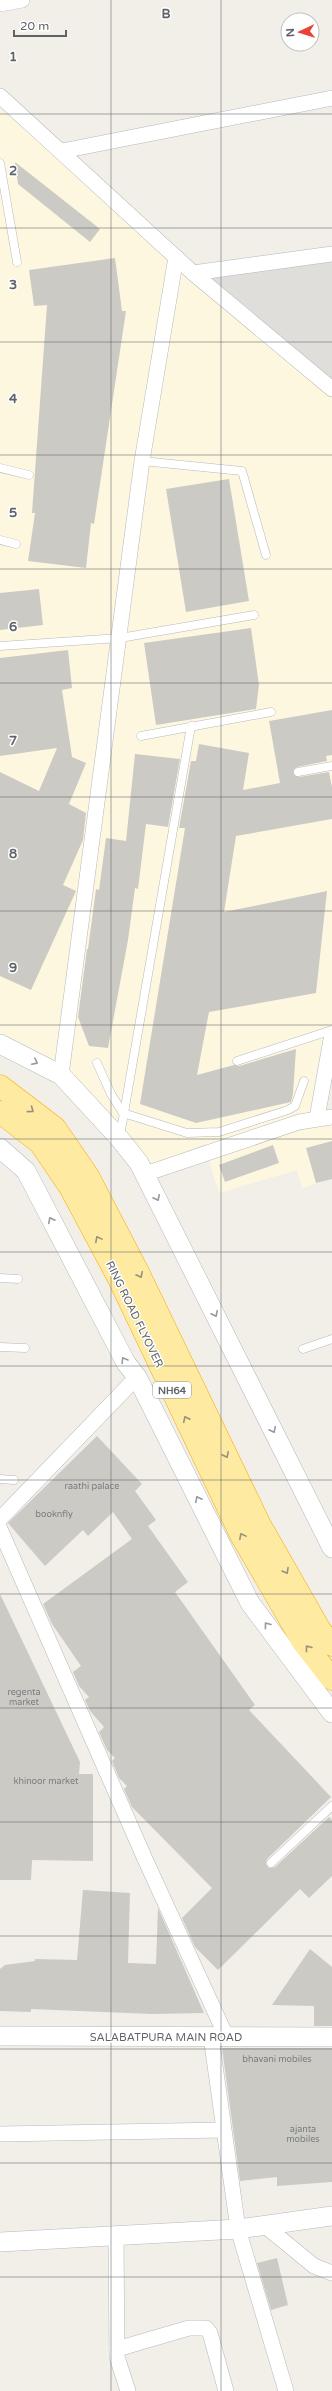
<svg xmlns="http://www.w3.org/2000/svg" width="332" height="2391" viewBox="0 0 332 2391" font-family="'Varela Round',sans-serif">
<rect width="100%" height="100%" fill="#f1efe8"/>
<path fill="#fef7e0" d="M0,109L332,393V1030L318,1122H332V1179L302,1188L297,1170L219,1193L204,1144L147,1167L69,1073L0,1037Z"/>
<path fill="#e0deda" d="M332,258V383L205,275Z"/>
<g fill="#cccac5">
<path d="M15,162L100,229L90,242L18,184Z"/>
<path d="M115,258L122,311H126L94,524L91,523L86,568L28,561L35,513H32L47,305L34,306L29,270Z"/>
<path d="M229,479L249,601L186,612L166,489Z"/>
<path d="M39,589L43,625L0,630V593Z"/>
<path d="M251,628L259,685L256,709L156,725L144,643Z"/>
<path d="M68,650L72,688L62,690L72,757L86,763L69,804L86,813L83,840L63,885L76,891L31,990L0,976V772L39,791L57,748L0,756V658Z"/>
<path d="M332,710V755L326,756L327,761L297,767L293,773L299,777L329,772L332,787V819L236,836L224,912L327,891L316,993L209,1012L197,1075L234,1065L239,1066L296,1049L293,1094L291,1102L196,1123L140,1104L185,828H179L191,761H196L199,744L249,753L243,790L280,783L269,721Z"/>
<path d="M135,754L180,759L168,827L146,824L138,889L135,888L128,940L108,1048L89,1046L78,1017L87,949H88L96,889L99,890L106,838L126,841Z"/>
<path d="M332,1141V1179L316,1183L306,1148Z"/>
<path d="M273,1145L279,1163L225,1182L219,1165Z"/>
<path d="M97,1436L142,1484L135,1491L156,1520L148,1526L188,1582L175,1592L255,1705L249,1710L331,1797L267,1859L266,1864L269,1868L275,1867L329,1817L332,1820V1876L309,1898L300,1889L218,1970L195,1947L182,1918L212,1888L132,1807L124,1789L127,1786L119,1778L112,1761L115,1758L107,1750L99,1732L104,1727L90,1711L85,1700L89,1697L79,1686L73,1672L81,1666L52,1624L43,1604L132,1539L113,1512L88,1536L83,1530L45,1566L8,1523Z"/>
<path d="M0,1594L80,1762L79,1774H93V1861L32,1860L31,1880H0Z"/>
<path d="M83,1890L130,1893L128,1963L156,1964L158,1908L204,2013L152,2014L31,2009V2012L0,2011V1969L5,1965L35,1961V1959L77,1960Z"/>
<path d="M310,1949L332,1967V2026H314V2006L272,2005Z"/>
<path d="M222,2048H332V2182L277,2186V2177L240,2181Z"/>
<path d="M277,2258L288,2305L271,2310L257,2263Z"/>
</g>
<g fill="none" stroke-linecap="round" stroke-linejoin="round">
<g stroke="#b5b8bc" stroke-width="9">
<g id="service">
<path d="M0,163L17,262"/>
<path d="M142,461L242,471L266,555"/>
<path d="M0,468L29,475"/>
<path d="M0,540L16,544"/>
<path d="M0,646L120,638L254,615"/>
<path d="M141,736L271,712"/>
<path d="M298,772L332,766"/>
<path d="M237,1061L332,1030"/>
<path d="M97,1063L111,1094L123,1113L187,1133L219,1132L288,1110L295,1106L304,1081"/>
<path d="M120,1136L191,726"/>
<path d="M0,1278L18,1279"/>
<path d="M0,1347L25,1348"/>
<path d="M303,1349L332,1339"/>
<path d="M0,1479L14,1480"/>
<path d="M271,1863L332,1806"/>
</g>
</g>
<g stroke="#b5b8bc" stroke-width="16">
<g id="minor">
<path d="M0,4L22,0"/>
<path d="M0,96L193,273L332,389"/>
<path d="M62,151L332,98"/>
<path d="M193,273L332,254"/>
<path d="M61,1075L142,461L176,257"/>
<path d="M317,1118L332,1034"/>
<path d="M145,1174L299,1122L332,1117"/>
<path d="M0,1519L137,1377"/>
<path d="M0,1529L145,1859L227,2038"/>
<path d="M211,2037L238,2229L286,2391"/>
<path d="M0,2134L223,2130"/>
<path d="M264,2225L314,2266L332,2273"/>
<path d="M116,2236L117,2357L128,2391"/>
<path d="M117,2349L189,2328H206L210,2333L226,2391"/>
</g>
</g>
<g stroke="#b5b8bc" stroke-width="20">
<g id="tertiary">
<path d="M0,1044L61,1075L120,1139L139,1163L332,1548"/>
<path d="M0,1148L26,1171L126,1363L137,1377L250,1603L332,1713"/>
<path d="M0,2036L332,2037"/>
<path d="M0,2242L238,2229L332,2216"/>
</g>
</g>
<g stroke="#f9ab00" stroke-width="23">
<g id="trunk">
<path d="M0,1086L55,1128L88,1176L137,1270L260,1525L320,1630L332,1645"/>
<path d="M0,1112L40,1143L70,1187L119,1279L241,1535L303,1642L332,1679"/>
</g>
</g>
<use href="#service" stroke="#fff" stroke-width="8"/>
<use href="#minor" stroke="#fff" stroke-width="15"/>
<use href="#tertiary" stroke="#fff" stroke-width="19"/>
<use href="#trunk" stroke="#feeaa1" stroke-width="22"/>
</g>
<defs><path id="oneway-chevron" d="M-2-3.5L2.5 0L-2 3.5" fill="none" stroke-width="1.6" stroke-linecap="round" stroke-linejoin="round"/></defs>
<g stroke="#979a9d">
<use href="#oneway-chevron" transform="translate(35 1062) rotate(27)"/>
<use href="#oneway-chevron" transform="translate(157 1198) rotate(64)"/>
<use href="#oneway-chevron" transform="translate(51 1220) rotate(-117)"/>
<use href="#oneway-chevron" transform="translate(215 1314) rotate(64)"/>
<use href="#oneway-chevron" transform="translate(124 1360) rotate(-121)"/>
<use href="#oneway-chevron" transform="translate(273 1430) rotate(64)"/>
<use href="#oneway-chevron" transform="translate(198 1499) rotate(-116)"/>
<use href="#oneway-chevron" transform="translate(267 1625) rotate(-127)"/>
</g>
<g stroke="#97927c">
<use href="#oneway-chevron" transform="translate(31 1110) rotate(37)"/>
<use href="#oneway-chevron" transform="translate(98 1239) rotate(-118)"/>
<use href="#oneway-chevron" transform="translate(140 1275) rotate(64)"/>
<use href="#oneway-chevron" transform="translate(186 1419) rotate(-116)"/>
<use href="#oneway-chevron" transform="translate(226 1455) rotate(64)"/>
<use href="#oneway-chevron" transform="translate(242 1536) rotate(-118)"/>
<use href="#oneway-chevron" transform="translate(286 1571) rotate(60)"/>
<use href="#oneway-chevron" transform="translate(308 1648) rotate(-128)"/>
</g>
<path fill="none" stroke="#5f6368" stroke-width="1" stroke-opacity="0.55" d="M111,0V2391M221,0V2391M0,114H332M0,228H332M0,342H332M0,455H332M0,569H332M0,683H332M0,797H332M0,911H332M0,1025H332M0,1139H332M0,1252H332M0,1366H332M0,1480H332M0,1594H332M0,1708H332M0,1822H332M0,1936H332M0,2049H332M0,2163H332M0,2277H332"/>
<g text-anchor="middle" stroke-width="3" stroke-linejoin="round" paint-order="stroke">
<g font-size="9" fill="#7a7d7f">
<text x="92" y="1489">raathi palace</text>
<text x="54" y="1517">booknfly</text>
<text x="24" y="1695">regenta<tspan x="24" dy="10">market</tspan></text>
<text x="46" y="1784">khinoor market</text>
<text x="277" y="2062">bhavani mobiles</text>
<text x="303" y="2132">ajanta<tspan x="303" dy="10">mobiles</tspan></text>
</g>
<rect fill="#fff" stroke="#8f9295" stroke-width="1" x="153" y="1382" width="38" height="16" rx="3"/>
<g font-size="10" font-weight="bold" fill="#5f6368">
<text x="172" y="1394">NH64</text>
</g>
<g font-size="11" fill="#5f6368" stroke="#fff">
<text transform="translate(135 1314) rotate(64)" y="4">RING ROAD FLYOVER</text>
<text x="166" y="2041">SALABATPURA MAIN ROAD</text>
</g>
</g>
<g font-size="13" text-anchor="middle" font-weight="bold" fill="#5f6368" stroke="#fff" stroke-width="3" stroke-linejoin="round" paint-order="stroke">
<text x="166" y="18">B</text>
<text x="13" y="61">1</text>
<text x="13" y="175">2</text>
<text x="13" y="289">3</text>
<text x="13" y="403">4</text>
<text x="13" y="517">5</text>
<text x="13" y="631">6</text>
<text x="13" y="745">7</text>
<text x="13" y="858">8</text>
<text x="13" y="972">9</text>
</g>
<g transform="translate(300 32) rotate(266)"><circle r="19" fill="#ffffff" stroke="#bfc1c3"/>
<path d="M0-3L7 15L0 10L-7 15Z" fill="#ea4335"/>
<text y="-6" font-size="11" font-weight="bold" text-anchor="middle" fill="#5f6368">N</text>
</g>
<path d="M14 30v6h52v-6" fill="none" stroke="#5f6368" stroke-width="2"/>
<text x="20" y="30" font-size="12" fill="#5f6368" stroke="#ffffff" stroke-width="3" paint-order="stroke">20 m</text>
</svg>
